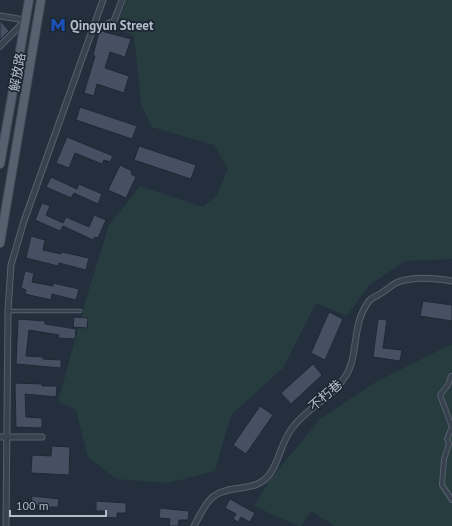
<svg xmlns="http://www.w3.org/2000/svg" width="452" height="526" viewBox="0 0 452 526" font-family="'PT Sans','Noto Sans SC',sans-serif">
<rect width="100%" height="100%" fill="#242f3e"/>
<g fill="#263c3f">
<path d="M126,0H452V259L405,261L369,285L347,316L316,303L283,368L231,415L215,471L168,483L116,479L88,457L76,410L58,402L86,299L109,225L140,186L203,207L217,195L228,169L214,145L152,127L141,104L134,36L116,28Z"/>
<path d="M452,344V526H335L311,511L301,526H298L254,506L269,481L320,419L376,382Z"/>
</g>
<g fill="#455162" stroke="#1f2835">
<path d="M0,20L9,31L0,40Z"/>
<path d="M101,31L131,39L125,57L110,52L105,68L129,76L124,93L97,84L94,96L84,93L95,56L93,55L99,32Z"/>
<path d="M80,107L137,126L132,139L76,120Z"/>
<path d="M67,137L113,156L110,162L104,160L102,164L75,153L69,168L56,163Z"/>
<path d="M139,146L196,165L191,179L134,160Z"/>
<path d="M120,165L132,171L131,174L136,177L126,198L108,190Z"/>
<path d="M51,177L77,189L79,184L102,194L98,204L74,193L71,198L46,187Z"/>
<path d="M42,203L50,206L46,215L63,223L66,217L89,227L94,215L106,220L98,238L95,237L93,240L63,226L60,231L35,220Z"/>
<path d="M31,236L45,240L43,250L61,254L62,252L89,258L86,270L59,263L58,266L26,258Z"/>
<path d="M25,271L34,273L32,282L53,286V283L79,289L76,300L52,294L51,300L25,294L26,290L21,288Z"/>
<path d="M423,301L452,305V321L420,316Z"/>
<path d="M329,312L343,319L325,360L311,353Z"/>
<path d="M74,317L88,318L87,328L73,327Z"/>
<path d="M18,319L45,321V324L76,329L75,339L58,338L59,335L29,330L26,356L43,357V359L61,360V368L16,364Z"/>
<path d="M378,319L387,320L383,348L402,350L400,361L373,357Z"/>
<path d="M313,364L322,375L291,404L281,393Z"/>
<path d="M15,383L42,384V386H57L56,397L25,394L26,417L42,418V428L16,427Z"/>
<path d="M260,406L273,415L246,454L233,445Z"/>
<path d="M52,446L70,447L69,475L31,473L32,455L51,456Z"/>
<path d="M32,496L59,499L58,507H49L48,512L38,511V505L31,506Z"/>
<path d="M230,499L255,513L250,522L241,517L238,522L233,519L236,514L225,508Z"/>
<path d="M96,501L126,503V513H117V518L105,517V511H96Z"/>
<path d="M160,508L189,511L188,520H179L178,526H169L170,519L159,518Z"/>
</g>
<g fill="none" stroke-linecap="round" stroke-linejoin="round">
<g stroke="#565f6c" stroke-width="4.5">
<path id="service" d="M8,311H80"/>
</g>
<g stroke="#565f6c" stroke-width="6">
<g id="pedestrian">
<path d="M451,376L448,385L440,395L452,427"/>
<path d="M452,427L447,439L449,444L444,459L442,485L452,500"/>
</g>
</g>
<g stroke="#565f6c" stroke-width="7">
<g id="minor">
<path d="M0,16L25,20"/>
<path d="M93,30L114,21L122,0"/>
<path d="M0,46L25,21"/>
<path d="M0,437H42"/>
<path d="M6,526L8,311L11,265L24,221L103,0"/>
<path d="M194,526C199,517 206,501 214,496C231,484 255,493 269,475C280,461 281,441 293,427C308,407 332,398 345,377C360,355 350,324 370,300C373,297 379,295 383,292C388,289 393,284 398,282C415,276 435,278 452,281"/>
</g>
</g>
<g stroke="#414a57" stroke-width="10">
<g id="primary">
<path d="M0,164L29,0"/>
<path d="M0,243L41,0"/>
</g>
</g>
<use href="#service" stroke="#38414e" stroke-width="2.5"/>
<use href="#pedestrian" stroke="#38414e" stroke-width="4"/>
<use href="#minor" stroke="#38414e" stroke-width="5"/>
<use href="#primary" stroke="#56606e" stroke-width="8"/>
</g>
<defs>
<g id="metro-bare" transform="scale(1.2)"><path d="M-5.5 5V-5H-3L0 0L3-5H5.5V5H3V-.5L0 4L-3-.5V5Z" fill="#1a4fb4" stroke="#1d2633" stroke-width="2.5" paint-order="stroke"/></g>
</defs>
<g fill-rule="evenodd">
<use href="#metro-bare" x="58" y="25"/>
</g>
<g text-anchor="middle" stroke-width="3.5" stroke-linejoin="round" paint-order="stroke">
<g font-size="13" font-weight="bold" fill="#b4bcc9" stroke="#1d2633" text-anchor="start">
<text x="70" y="30">Qingyun Street</text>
</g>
<g font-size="13" fill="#b4bcc9" stroke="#1d2633">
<text transform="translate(17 72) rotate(-80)" y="5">解放路</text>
<text transform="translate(325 395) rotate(-41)" y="5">不朽巷</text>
</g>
</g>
<path d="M10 510v6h96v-6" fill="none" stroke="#b4bcc9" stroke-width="2"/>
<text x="16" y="510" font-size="12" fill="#b4bcc9" stroke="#1d2633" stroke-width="3" paint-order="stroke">100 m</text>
</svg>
